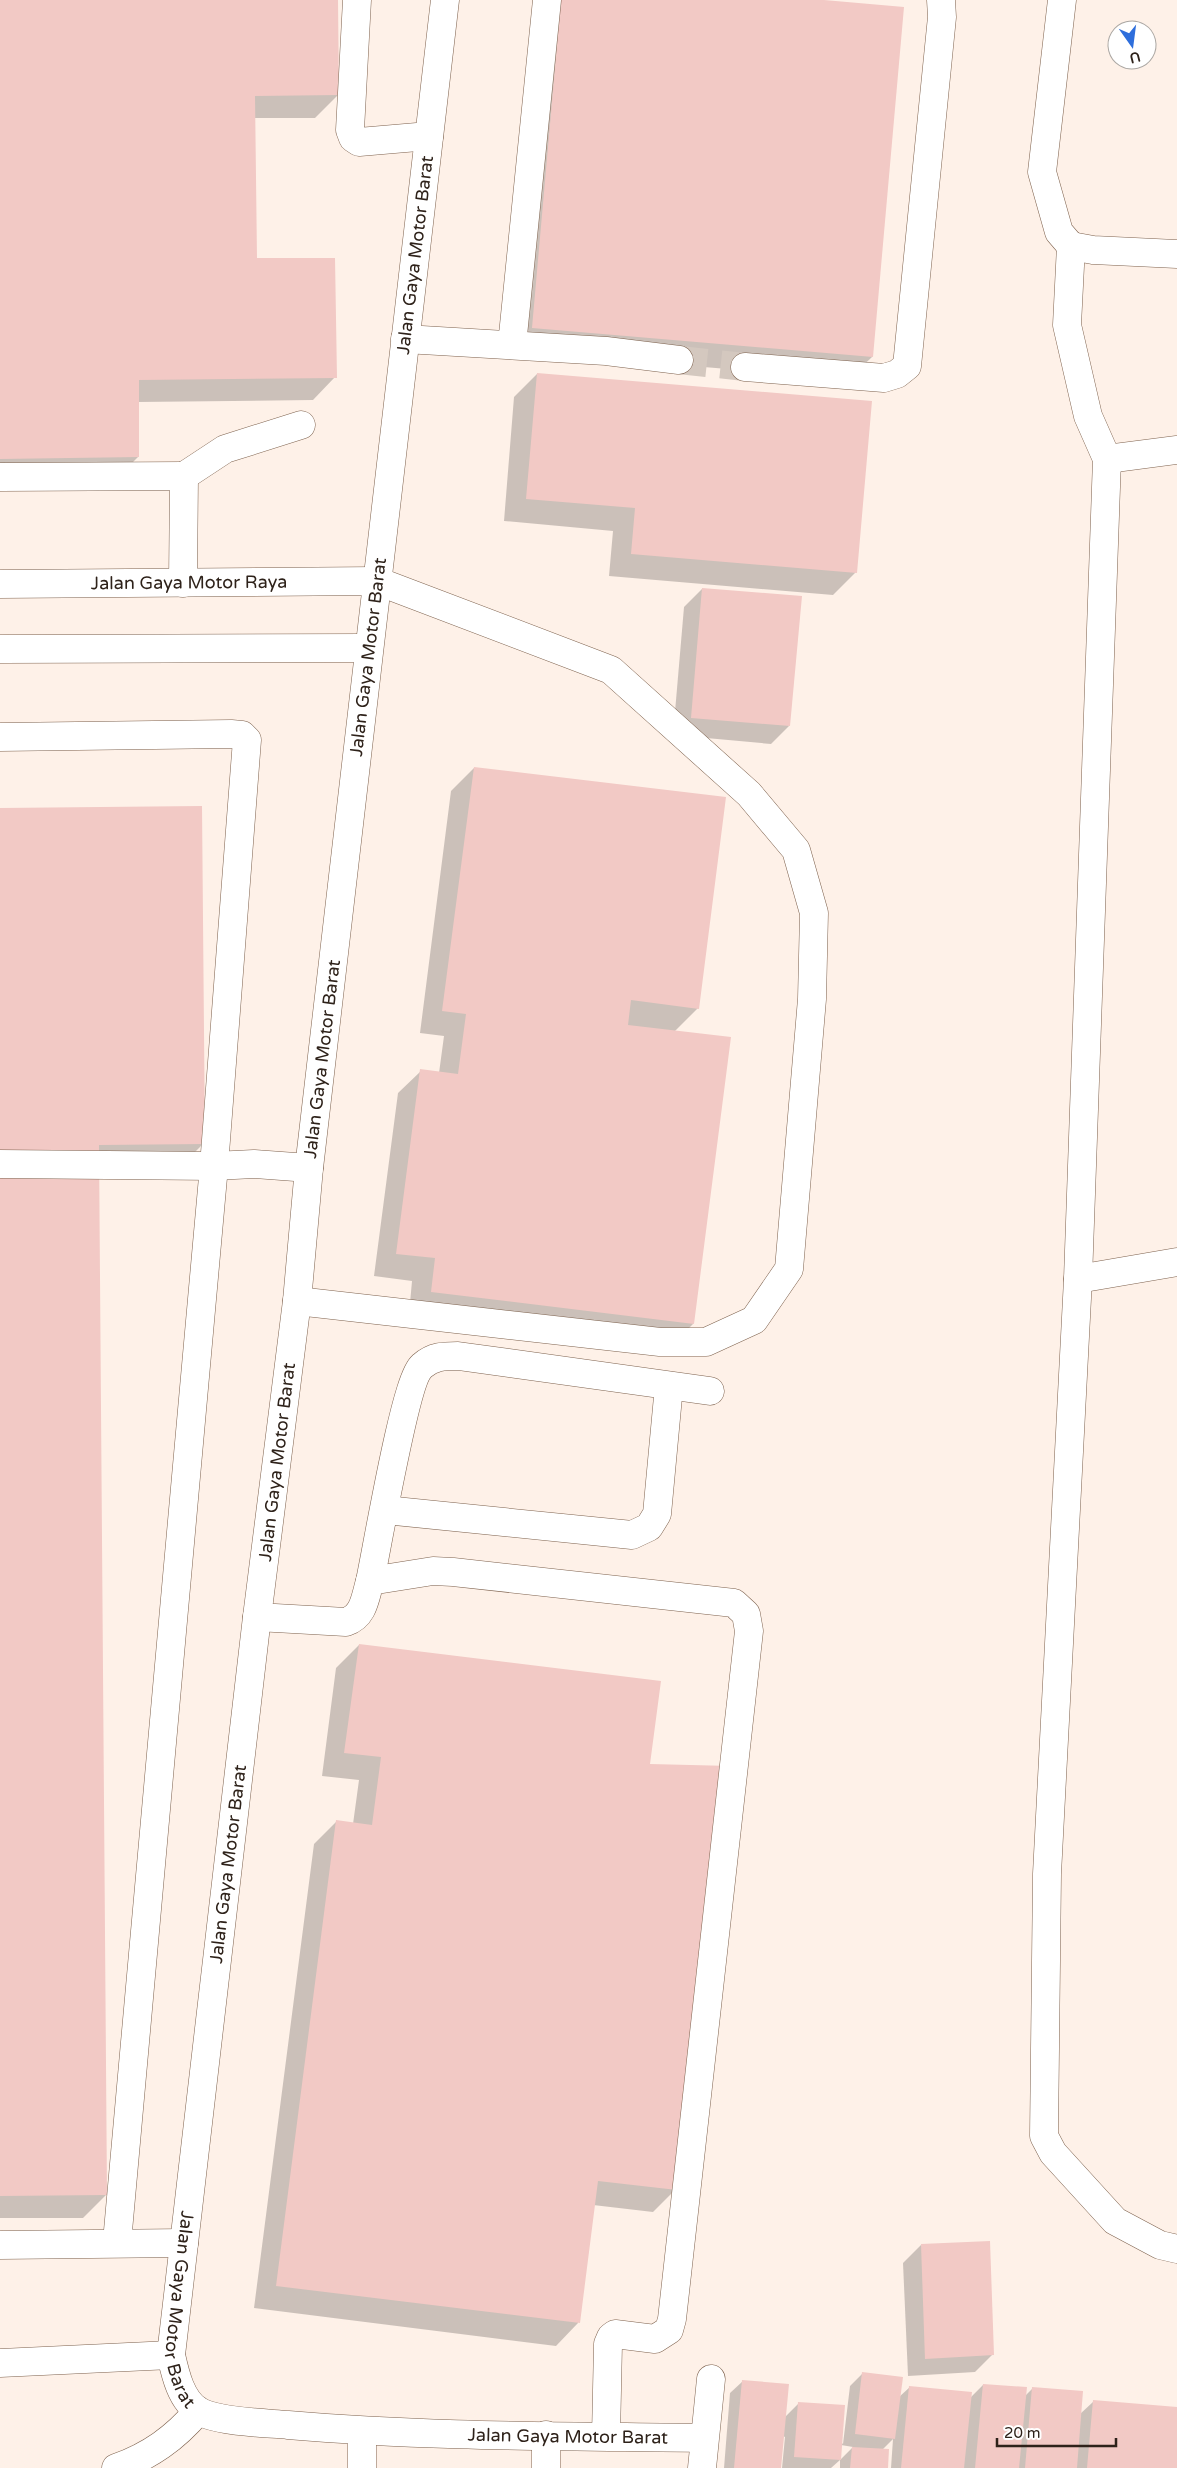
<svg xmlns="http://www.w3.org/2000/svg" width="1177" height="2468" viewBox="0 0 1177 2468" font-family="'Varela Round',sans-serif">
<rect width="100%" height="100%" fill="#fef1e8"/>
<g fill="#0003">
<path d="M0,0H337L338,95L315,118H254L255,259L335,377L313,400L138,402V457L115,480L0,481Z"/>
<path d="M543,0H809L872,357L849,379L510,351Z"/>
<path d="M537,374L856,572L833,595L609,576L613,531L504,521L514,397Z"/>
<path d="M702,589L789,726L771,744L673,735L684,607Z"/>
<path d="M474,768L698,1008L674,1032L693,1324L670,1347L409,1314L412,1281L374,1276L398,1093L421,1071L439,1073L444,1036L420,1033L451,791Z"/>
<path d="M0,809L204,1143L181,1166L97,1167L106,2195L83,2218H0Z"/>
<path d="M359,1645L649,1765L675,2190L653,2212L593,2205L578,2323L556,2346L254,2308L314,1844L336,1822L353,1824L359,1780L322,1776L336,1668Z"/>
<path d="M921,2245L993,2354L975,2372L908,2376L903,2263Z"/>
<path d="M862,2374L899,2397L910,2387L970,2398L983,2385L1025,2396L1033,2388L1080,2414L1093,2402L1177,2408V2468H891L893,2439L882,2450L887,2468H840V2460L853,2447L841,2445L840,2460L831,2468H782L785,2437L783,2436L780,2468H724L730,2393L743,2381L784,2418L799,2403L843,2444L850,2386Z"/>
</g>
<g fill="#f2c9c5">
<path d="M0,0H338L339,95L255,96L257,258H335L337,378L139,380V457L0,459Z"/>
<path d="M561,0H824L904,7L873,357L532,328Z"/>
<path d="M537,373L872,401L857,573L631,554L635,508L526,499Z"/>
<path d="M702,588L802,596L790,726L691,718Z"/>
<path d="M474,767L726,797L699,1009L631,1000L628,1025L731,1037L694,1324L431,1292L435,1258L396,1254L420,1069L458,1074L466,1014L442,1011Z"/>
<path d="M202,806L205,1144L99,1145L107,2195L0,2196V808Z"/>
<path d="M359,1644L661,1681L650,1764L731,1766L677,2190L598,2181L580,2323L276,2286L336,1820L372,1825L381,1757L344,1753Z"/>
<path d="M990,2241L994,2355L925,2359L921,2244Z"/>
<path d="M862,2372L903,2377L895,2439L855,2434Z"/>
<path d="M742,2380L789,2384L781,2468H734Z"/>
<path d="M983,2384L1027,2387L1019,2468H975Z"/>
<path d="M909,2386L972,2392L964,2468H901Z"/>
<path d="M1032,2387L1083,2391L1077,2468H1025Z"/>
<path d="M1093,2400L1177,2407V2468H1087Z"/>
<path d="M798,2402L845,2405L841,2460L794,2457Z"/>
<path d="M852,2447L889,2449L888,2468H850Z"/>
</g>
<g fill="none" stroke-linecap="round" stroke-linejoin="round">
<path stroke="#d4c8bf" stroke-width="28" stroke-dasharray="28 14" stroke-linecap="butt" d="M679,360L745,367"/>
<g stroke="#7e624e" stroke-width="29">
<g id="minor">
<path d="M357,0L350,130L353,138L359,142L429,136"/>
<path id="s1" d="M445,0L309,1168L297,1301L257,1617L171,2355C175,2373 181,2401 199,2411C217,2422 266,2423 288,2425C426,2437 566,2436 704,2438"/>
<path d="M1062,0L1042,172L1059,232L1071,246"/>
<path d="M1071,246L1067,325L1088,416L1107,459L1078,1279L1047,1874L1044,2136L1053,2153L1115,2221L1160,2245L1177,2249"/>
<path d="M1071,246L1093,250L1177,254"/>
<path d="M405,339L606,351L679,360"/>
<path d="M512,345L547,0"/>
<path d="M745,367L884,378L897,374L907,366L942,17L941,0"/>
<path d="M1107,459L1177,450"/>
<path d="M184,476L225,449L301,425"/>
<path d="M0,477L184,476L183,583"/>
<path id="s2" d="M0,584L377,581L611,670L749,794L796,850L814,913L812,999L789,1269L754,1320L706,1342H660L297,1301"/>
<path d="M0,649L369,648"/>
<path d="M0,737L231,734L242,735L247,740L214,1166L117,2242"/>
<path d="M0,1164L214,1166L254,1164L309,1168"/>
<path d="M1078,1279L1177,1262"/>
<path d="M385,1510L632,1535L649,1527L657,1514L669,1386"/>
<path d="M370,1581C377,1549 405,1380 422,1366C433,1356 444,1356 458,1356L710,1391"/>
<path d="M257,1617L346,1622C364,1616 365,1598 370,1581L433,1571L453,1572L734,1603L746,1614L749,1631L672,2319L669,2330L655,2339L615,2334L611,2337L608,2344L606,2436"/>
<path d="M0,2245L184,2243"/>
<path d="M0,2363L171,2355"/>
<path d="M362,2431V2468"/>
<path d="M116,2468C150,2456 175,2438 198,2411"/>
<path d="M546,2468V2435"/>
<path d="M702,2468L711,2379"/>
</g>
</g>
<use href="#minor" stroke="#fff" stroke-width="28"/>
</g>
<g text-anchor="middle" stroke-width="4" stroke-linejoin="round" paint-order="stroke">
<g font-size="18" fill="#2e221a" stroke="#fff">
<text transform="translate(415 255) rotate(-83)" y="6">Jalan Gaya Motor Barat</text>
<text dy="6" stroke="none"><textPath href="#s2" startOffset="189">Jalan Gaya Motor Raya</textPath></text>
<text transform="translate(368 657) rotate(-83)" y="6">Jalan Gaya Motor Barat</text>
<text transform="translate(322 1059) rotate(-83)" y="6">Jalan Gaya Motor Barat</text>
<text transform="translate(277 1462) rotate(-83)" y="6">Jalan Gaya Motor Barat</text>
<text transform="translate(228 1864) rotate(-83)" y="6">Jalan Gaya Motor Barat</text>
<text dy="6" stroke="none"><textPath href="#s1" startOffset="2326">Jalan Gaya Motor Barat</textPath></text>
<text dy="6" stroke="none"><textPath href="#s1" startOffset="2806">Jalan Gaya Motor Barat</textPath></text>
</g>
</g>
<g transform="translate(1132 45) rotate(166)"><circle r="24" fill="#ffffff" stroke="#aba7a3"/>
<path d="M0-4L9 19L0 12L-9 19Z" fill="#2e6edc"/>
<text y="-8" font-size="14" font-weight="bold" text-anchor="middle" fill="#2e221a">U</text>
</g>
<path d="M997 2438v8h119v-8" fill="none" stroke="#2e221a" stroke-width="2.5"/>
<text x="1004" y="2438" font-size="15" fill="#2e221a" stroke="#ffffff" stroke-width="4" paint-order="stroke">20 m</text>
</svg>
